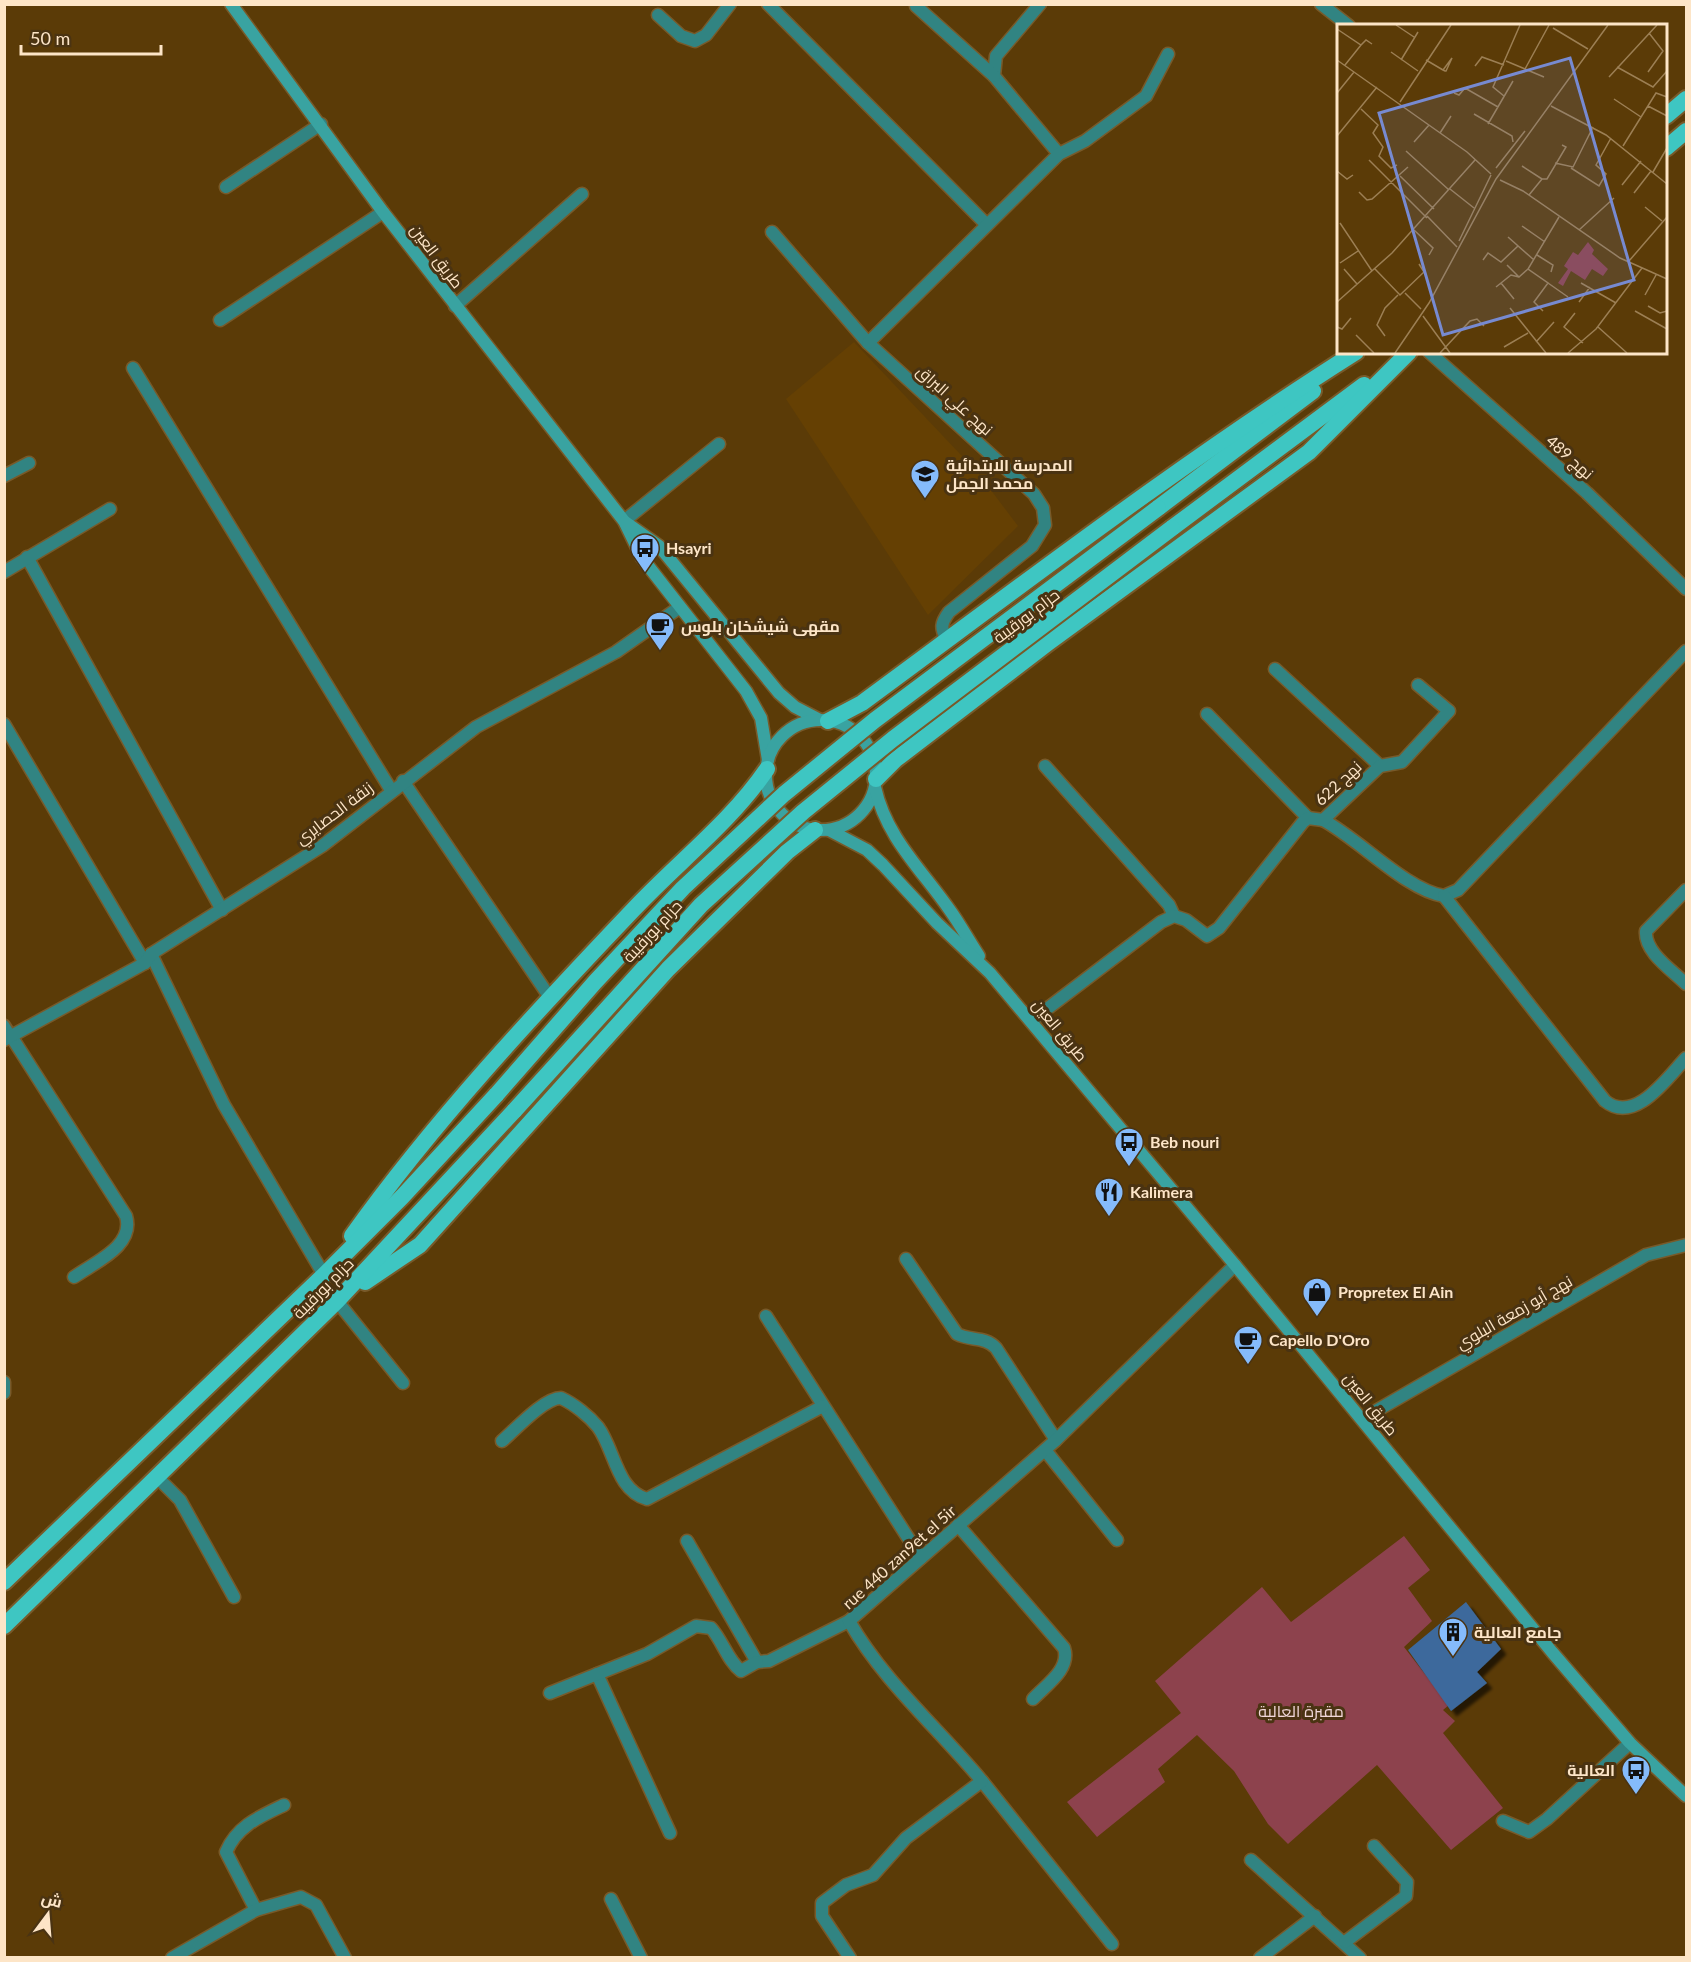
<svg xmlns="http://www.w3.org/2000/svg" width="1691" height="1962" viewBox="0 0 1691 1962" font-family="Lato,Cairo,sans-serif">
<defs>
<filter id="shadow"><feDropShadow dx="5.5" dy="5.5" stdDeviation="1.5" flood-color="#0009"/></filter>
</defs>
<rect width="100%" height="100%" fill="#5b3b07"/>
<path fill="#654003" d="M854,342L978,473L1018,526L928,615L786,399Z"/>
<path fill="#8d424d" d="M1404,1536L1430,1570L1408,1588L1432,1621L1404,1647L1449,1705L1443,1710L1455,1721L1443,1733L1503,1808L1451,1850L1377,1765L1288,1844L1268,1824L1234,1771L1197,1735L1158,1769L1165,1782L1097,1837L1067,1802L1181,1713L1155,1681L1262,1587L1291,1622Z"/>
<path fill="#3c699c" filter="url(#shadow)" d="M1466,1602L1501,1649L1477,1672L1487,1683L1451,1711L1408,1650Z"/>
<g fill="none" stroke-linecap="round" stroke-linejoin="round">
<g stroke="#785a2a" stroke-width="14">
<path id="service" d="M4,1025L11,1036"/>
</g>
<g stroke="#785a2a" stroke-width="15">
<g id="minor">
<path d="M768,4L986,224"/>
<path d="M1040,4L996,56L994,76L1059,154"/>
<path d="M1321,4L1349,26"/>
<path d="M916,6L994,76"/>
<path d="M658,15L681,36L695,41L706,35L730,4"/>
<path d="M226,187L321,124"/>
<path d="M772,232L868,343L1034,494L1043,508L1045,525L1032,546L949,612C941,623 940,628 947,640"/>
<path d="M455,306L582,194"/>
<path d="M220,320L383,212"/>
<path d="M868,343L1059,154L1085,141L1146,96L1168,54"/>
<path d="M1429,352L1587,493L1686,589"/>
<path d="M133,368L391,790"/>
<path d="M4,476L29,463"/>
<path d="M624,521L719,444"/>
<path d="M27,557L222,910"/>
<path d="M4,572L110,509"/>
<path d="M1275,669L1380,766"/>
<path d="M1207,714L1308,818"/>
<path d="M4,724L145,963"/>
<path d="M1045,766L1169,905L1174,916"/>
<path d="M403,781L551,999"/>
<path d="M1323,820C1359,839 1406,890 1444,896L1458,890L1686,651"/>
<path d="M1686,890L1646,931C1644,952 1672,970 1686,984"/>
<path d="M1444,896L1605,1101C1635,1125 1667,1078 1686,1058"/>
<path d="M151,954L224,1105L324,1275"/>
<path d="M1031,1021L1161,922L1174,916L1186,920L1207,936L1219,928L1303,822L1308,818L1323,820L1380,766L1402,762L1449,711L1418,685"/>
<path d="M11,1036L126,1216C135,1246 95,1262 74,1277"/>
<path d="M4,1040L145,963L151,954L322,846L476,727L616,652L680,607"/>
<path d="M906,1259L957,1334C970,1341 985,1336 996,1348L1056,1440"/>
<path d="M337,1301L403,1383"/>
<path d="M766,1316L921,1558"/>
<path d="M4,1382V1393"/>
<path d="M1362,1419L1646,1255L1686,1245"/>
<path d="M502,1441C516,1429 544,1398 561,1398C574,1404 589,1416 598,1427C615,1450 616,1490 647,1499L823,1406"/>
<path d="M1045,1450L1117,1540"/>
<path d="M156,1476L180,1500L234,1597"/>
<path d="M958,1525L1064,1648C1071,1669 1046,1685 1033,1699"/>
<path d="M687,1541L757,1662L769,1661L849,1621"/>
<path d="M597,1674L670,1833"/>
<path d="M550,1693L647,1654L696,1626L711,1628C722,1640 728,1661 741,1671L757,1662"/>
<path d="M982,1781L1112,1944"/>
<path d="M1503,1821L1529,1832L1547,1819L1630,1743"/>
<path d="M1251,1860L1360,1958"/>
<path d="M611,1899L641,1958"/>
<path d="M256,1910L226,1852C237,1826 259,1817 284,1805"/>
<path d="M1345,1942L1406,1896L1407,1882L1374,1846"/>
<path d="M172,1958L256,1910L301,1897L316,1905L345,1958"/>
<path d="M850,1958L822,1916V1903L846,1885L873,1875L906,1838L982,1781C937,1727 884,1682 849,1621L1056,1440L1235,1265"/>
<path d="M1260,1958L1315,1916"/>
</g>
</g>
<g stroke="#785a2a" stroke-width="15">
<g id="secondary">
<path d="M231,4L383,212L624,521L642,558L746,691L761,718L768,760"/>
<path d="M625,522L659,546L779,693L795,707L820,720"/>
<circle cx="821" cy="775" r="55"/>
<path d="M875,787C886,837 921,869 949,909C960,924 969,941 979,956"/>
<path d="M829,830L867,850L883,865L937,923L990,973L1235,1265L1552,1652L1630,1743L1686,1796"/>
</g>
</g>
<g stroke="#785a2a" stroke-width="20">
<g id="trunk">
<path d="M1666,116L1686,99"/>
<path d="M1666,148L1686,131"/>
<path d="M1158,508L1313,391"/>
<path d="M1172,528L1364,385"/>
<path d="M828,721L862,703C1025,583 1185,460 1356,352"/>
<path d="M876,779L895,760L1048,643L1309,452L1409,352"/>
<path d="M352,1236C434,1121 536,1012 633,910C678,862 730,823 767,769"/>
<path d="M365,1282L420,1245L668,969L787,852L815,830"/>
<path d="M4,1582L324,1275L402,1197L497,1094"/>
<path d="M4,1626L337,1301L515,1110"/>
</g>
</g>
<use href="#service" stroke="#318482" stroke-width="10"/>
<use href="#minor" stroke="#318482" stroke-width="12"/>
<use href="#secondary" stroke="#39a3a1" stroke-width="12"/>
<use href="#trunk" stroke="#3ec6c2" stroke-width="16"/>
<g stroke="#785a2a" stroke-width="20" stroke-linecap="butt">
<g id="trunk-bridge">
<path d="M497,1094L595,982L683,888L784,794L875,720L1158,508"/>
<path d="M515,1110L701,905L803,812L893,739L1172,528"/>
</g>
</g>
<use href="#trunk-bridge" stroke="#3ec6c2" stroke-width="16"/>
</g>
<defs>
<g id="school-pin" transform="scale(1.5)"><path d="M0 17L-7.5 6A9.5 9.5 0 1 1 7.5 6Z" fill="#85bbfb" stroke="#4a3312"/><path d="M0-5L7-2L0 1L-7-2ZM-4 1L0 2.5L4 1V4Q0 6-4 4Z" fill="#111"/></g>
<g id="bus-pin" transform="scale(1.5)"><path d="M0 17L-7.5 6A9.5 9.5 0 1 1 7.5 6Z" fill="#85bbfb" stroke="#4a3312"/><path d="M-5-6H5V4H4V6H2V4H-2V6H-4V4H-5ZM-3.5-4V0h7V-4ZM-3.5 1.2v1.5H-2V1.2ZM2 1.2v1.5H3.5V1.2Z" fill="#111"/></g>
<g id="cafe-pin" transform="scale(1.5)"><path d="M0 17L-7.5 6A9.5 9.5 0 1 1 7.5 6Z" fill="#85bbfb" stroke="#4a3312"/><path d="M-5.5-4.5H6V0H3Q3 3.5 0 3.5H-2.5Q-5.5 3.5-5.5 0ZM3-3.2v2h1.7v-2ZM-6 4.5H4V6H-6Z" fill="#111"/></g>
<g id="restaurant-pin" transform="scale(1.5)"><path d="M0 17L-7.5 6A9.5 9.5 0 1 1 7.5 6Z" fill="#85bbfb" stroke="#4a3312"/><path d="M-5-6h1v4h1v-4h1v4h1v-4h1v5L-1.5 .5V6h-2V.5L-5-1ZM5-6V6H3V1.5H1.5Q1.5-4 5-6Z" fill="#111"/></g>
<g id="shop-pin" transform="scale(1.5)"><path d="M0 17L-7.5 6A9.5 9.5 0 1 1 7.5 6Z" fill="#85bbfb" stroke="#4a3312"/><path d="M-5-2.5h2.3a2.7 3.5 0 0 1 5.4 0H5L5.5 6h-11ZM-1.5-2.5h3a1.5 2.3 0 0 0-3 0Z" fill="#111"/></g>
<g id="building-pin" transform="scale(1.5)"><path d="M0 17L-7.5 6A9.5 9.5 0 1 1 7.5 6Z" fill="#85bbfb" stroke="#4a3312"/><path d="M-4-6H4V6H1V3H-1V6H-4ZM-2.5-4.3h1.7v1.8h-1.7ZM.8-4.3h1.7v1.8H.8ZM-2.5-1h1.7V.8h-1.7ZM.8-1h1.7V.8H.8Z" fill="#111"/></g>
</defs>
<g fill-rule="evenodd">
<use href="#school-pin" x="925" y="474"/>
<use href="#bus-pin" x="645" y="548"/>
<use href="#cafe-pin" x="660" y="626"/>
<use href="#bus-pin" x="1129" y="1142"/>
<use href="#restaurant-pin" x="1109" y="1192"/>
<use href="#shop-pin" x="1317" y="1292"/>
<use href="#cafe-pin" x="1248" y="1340"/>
<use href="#building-pin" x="1453" y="1632"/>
<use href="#bus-pin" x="1636" y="1770"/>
</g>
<g text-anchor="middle" stroke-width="6" stroke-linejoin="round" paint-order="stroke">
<g font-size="16" fill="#fde5c7" stroke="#4a3312">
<text transform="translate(437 256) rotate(53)" y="6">طريق العين</text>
<text transform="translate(955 400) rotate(42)" y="6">نهج علي البراق</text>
<text transform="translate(1570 457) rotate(42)" y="6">نهج 489</text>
<text transform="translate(1026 616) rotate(-37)" y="6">حزام بورقيبة</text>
<text transform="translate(1338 783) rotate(-43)" y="6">نهج 622</text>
<text transform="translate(334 813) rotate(-37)" y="6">زنقة الحصايري</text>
<text transform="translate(652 931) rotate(-47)" y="6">حزام بورقيبة</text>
<text transform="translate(1060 1030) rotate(50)" y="6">طريق العين</text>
<text transform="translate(323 1288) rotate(-45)" y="6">حزام بورقيبة</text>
<text transform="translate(1514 1312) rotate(-30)" y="6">نهج أبو زمعة البلوي</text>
<text transform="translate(1371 1404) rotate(51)" y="6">طريق العين</text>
<text transform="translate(899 1557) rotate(-42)" y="6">rue 440 zan9et el 5ir</text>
</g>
<g font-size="16" font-weight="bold" fill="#fde5c7" stroke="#4a3312" text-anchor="start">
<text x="946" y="471">المدرسة الابتدائية<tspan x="946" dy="18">محمد الجمل</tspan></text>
<text x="666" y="554">Hsayri</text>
<text x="681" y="632">مقهى شيشخان بلوس</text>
<text x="1150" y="1148">Beb nouri</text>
<text x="1130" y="1198">Kalimera</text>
<text x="1338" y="1298">Propretex El Ain</text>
<text x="1269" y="1346">Capello D'Oro</text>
<text x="1474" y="1638">جامع العالية</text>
<text x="1615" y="1776" text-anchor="end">العالية</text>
</g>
<g font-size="16" fill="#f2d8da" stroke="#4a3312">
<text x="1301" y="1717">مقبرة العالية</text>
</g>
</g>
<g transform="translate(1337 24)">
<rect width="330" height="330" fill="#5b3b07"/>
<path d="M251,218L257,226L255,230L271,245L266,252L255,245L248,256L234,247L226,262L221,259L231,245L227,242L236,228L241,231Z" fill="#8d424d"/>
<path fill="none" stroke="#9c7f54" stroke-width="1.5" d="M59,1L77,13M216,4L251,25M0,5L24,21L29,16L35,20M54,28L81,47M0,36L130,128L154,150M64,36L81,8M89,36L106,46L108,47H109L115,34L106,46M169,37L207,53M8,41L24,21M138,42L145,33L167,41M280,43L316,63L330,47M188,45L212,1M311,48L326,27L312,9M272,53L320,1M0,69L17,48M117,69L122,71L128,64L161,83M167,72L156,63L183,1M277,75L304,93M63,78L114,1M214,82L269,111L330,160M311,82L330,92M24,85L41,101L36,109L46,123L42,132L54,144L60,141M137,90L175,112L176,118M151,100L176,57M103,109L114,92M0,112L40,63M77,118L92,101M286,122L319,69L330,73M69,127L112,166M32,136L90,194M218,139L236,143L256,103M185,142L205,155M159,144L188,107M234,144L262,162L269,150L259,141L274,114M0,147L10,155L16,151M316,148L330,124M63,152L97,185M163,156L186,167L283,234L330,255M285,161L304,137M113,165L137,184M22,168L30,176L35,175L71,143M297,169L314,147M192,171L205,155H210L229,123L225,121M308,183L325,197M90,192L120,223M3,199L35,247M185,202L208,218M77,206L96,224L92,231M242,206L277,174M171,213L197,236M122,217L154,151M200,231L216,241L214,248M146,236L151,229L164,238L181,222M292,237L330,193M3,239L21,227M170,241L182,253L191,245M7,245L20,260M38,245L63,271L87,248L82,240M164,259L177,275M211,259L231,273M244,259L279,279M159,263L174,251L182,253M68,269L84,285M308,271L319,251M0,278L55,229L138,136M242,278L253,263M311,282L323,289L330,287M173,284L209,329M206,287L197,278L211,259L191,245L222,193M298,287L330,305M238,289L227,303L246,319M86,292L113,329M0,303L5,305L14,294M261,303L290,329M19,311L37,329M48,312L40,301L48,284L61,271M199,318L217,298M167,323L191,309M58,329L92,279L159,155L271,1M103,329L133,297L140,295L147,302M231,329L259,305L305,244"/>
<path fill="#778ad1" fill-opacity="0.15" stroke="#778ad1" stroke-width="3" d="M233,34L297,256L106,311L42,89Z"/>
<rect width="330" height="330" fill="none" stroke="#fde5c7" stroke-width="3"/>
</g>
<rect width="1691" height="1962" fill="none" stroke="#fde5c7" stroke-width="12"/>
<g transform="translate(48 1914) rotate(16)" stroke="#4a3312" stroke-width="4.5" paint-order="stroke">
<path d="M0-4.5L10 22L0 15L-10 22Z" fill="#fde5c7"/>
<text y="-9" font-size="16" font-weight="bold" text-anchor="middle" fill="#fde5c7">ش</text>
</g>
<path d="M21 45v9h140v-9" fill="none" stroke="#fde5c7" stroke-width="3"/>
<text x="30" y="45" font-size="18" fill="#fde5c7" stroke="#4a3312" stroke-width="4.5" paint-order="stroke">50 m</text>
</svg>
